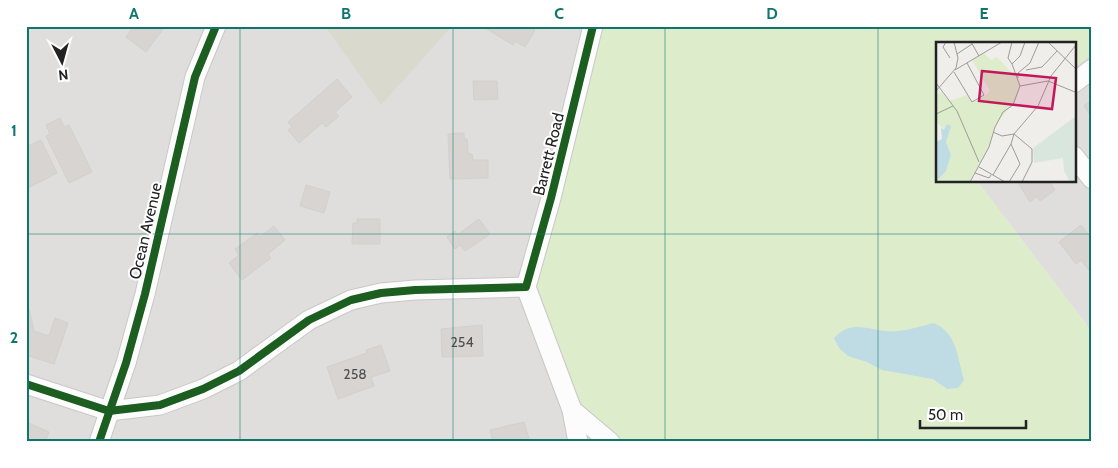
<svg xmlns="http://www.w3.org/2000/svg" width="1118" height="468" viewBox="0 0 1118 468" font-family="Cabin,sans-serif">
<rect width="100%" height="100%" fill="#f0eeeb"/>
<g fill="#dfdedc">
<path d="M26,26H594L618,442H26Z"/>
<path d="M1092,54V332L977,181H1074V67Z"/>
</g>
<path fill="#d9d9cd" d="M325,26H452L381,105Z"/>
<path fill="#ddeccb" d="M594,26H1092V54L1074,67V44H937V181H977L1092,332V442H618L588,413L553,362L531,286Z"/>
<path fill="#bfdbe3" d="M933,323C957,332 957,357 964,380L958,388L947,389L933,379L882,370L867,362L848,356L839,348L834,338C854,316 873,334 898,331C910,330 922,326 933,323Z"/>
<g fill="#d7d4d2" stroke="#d3d0cc">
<path d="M134,26H159L163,29L146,52L126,37Z"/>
<path d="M482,26H527L535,30L525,47L515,41L513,45Z"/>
<path d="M337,79L352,97L335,112L339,116L326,127L322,123L299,143L288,130L292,127L288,122Z"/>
<path d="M473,81H497L498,99L474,100Z"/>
<path d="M1092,100V117L1084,106Z"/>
<path d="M60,118L64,127L69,125L92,172L69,183L46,136L50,134L46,125Z"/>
<path d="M464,133V139H467L468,154H472L473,160H488V178L450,179L448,134Z"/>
<path d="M41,140L57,173L26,189V147Z"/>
<path d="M1017,181H1049L1055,190L1040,201L1037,196L1030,202Z"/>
<path d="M306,185L330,192L324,213L300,206Z"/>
<path d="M357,219H380V244H352L353,223H357Z"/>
<path d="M479,219L490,234L465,251L460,245L455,249L447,237L455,231L457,235Z"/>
<path d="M1081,225L1092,239V274L1081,260L1076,264L1059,242Z"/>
<path d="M274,226L285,240L268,254L271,258L242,280L229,263L239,255L235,249L257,233L260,237Z"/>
<path d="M26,309H29L34,331L49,336L55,318L68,323L54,364L26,355Z"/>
<path d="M482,325L483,356L442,357L441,329Z"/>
<path d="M381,345L390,371L371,377L374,386L338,399L327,367L367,353L366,350Z"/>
<path d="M26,422L49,432L45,442H26Z"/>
<path d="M524,422L530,442H493L490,430Z"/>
</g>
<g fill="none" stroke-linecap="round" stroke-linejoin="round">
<g stroke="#c9c8c7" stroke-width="21">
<g id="minor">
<path d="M1074,83L1092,69"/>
<path d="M1074,156L1092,179"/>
<path d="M526,287L551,198L593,26"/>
<path d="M526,287L572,410L578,442"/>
<path d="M26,384L109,411L160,405L203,389L239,371L309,320L351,300L381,293L415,290L526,287"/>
<path d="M572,410L610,442"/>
<path d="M99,442L126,363L145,294L195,77L216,26"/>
</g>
</g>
<use href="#minor" stroke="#fdfcfc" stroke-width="19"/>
<g stroke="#fff" stroke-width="11">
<g id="cycleway">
<path d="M26,384L109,411L160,405L203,389L239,371L309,320L351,300L381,293L415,290L526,287L551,198L593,26"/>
<path d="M99,442L126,363L145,294L195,77L216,26"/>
</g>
</g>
<use href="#cycleway" stroke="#1b5e20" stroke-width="8"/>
</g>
<path fill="none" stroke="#0f766e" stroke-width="1" stroke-opacity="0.55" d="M240,26V442M453,26V442M665,26V442M878,26V442M26,234H1092"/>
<g text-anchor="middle" stroke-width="4" stroke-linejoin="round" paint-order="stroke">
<g font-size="14" fill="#4f4e4e">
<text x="462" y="347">254</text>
<text x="355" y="379">258</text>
</g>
<g font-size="16" fill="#222" stroke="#fff">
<text transform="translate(548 154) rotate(-76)" y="6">Barrett Road</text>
<text transform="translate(145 231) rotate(-77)" y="6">Ocean Avenue</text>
</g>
</g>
<g transform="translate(936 42)">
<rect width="140" height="140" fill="#f0eeeb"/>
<path d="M48,11L55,18L61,15L81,36L84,44L78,60L60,82L53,105L33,140H0L10,129L15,113L10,100L14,83L11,82L8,88L0,79V53L5,50L13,59L31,53L36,61L50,53L54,49L36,18Z" fill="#ddeccb"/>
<path d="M140,74V140H134L128,129L127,116L98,121L97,106Z" fill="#d9e6de"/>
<path d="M11,82L15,84L10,100L15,113L10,129L0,140V100L6,97L5,86L8,88Z" fill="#bfdbe3"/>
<path fill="none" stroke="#9e9c9b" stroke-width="1" d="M10,0L7,5L14,16M35,0L43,14M112,0L140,27M21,12L36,2M76,22L84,14L89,0M76,22L84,44M76,22L72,16L76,0M19,28L66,0M90,28L106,25L121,9M18,30L36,60L48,53L31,21M82,36V31L94,21L103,0M0,41L21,69L43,120M84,44L112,39L139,50M0,49L20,26L22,16L18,0M0,72L17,64M57,90L66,94L78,92L96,107V120L86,140M43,125L69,140M39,131L53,136L55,133M57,133L75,102M34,140L53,105L59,85L67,70L77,63L84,44M73,140L84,122L75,102L78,92L102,64L115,34L140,3"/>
<path fill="#c2185b" fill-opacity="0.15" stroke="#c2185b" stroke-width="2.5" d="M46,29L120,36L116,67L43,59Z"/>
<rect width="140" height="140" fill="none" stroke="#222" stroke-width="2.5"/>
</g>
<rect width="1118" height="468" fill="none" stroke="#ffffff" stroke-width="55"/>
<g transform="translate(62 62) rotate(174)" stroke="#ffffff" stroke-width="4" paint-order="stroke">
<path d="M0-4L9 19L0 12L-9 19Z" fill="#222222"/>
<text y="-8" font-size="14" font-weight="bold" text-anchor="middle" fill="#222222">N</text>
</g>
<path d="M920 420v8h106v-8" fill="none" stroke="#222222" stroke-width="2.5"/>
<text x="928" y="420" font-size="15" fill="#222222" stroke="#ffffff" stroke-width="4" paint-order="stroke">50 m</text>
<rect x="28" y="28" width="1062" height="412" fill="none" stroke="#0f766e" stroke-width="2"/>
<g font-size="16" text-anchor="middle" font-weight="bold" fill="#0f766e">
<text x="134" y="19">A</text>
<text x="346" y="19">B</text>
<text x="559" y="19">C</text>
<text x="772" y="19">D</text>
<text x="984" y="19">E</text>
<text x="14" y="136">1</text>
<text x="14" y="343">2</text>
</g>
</svg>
